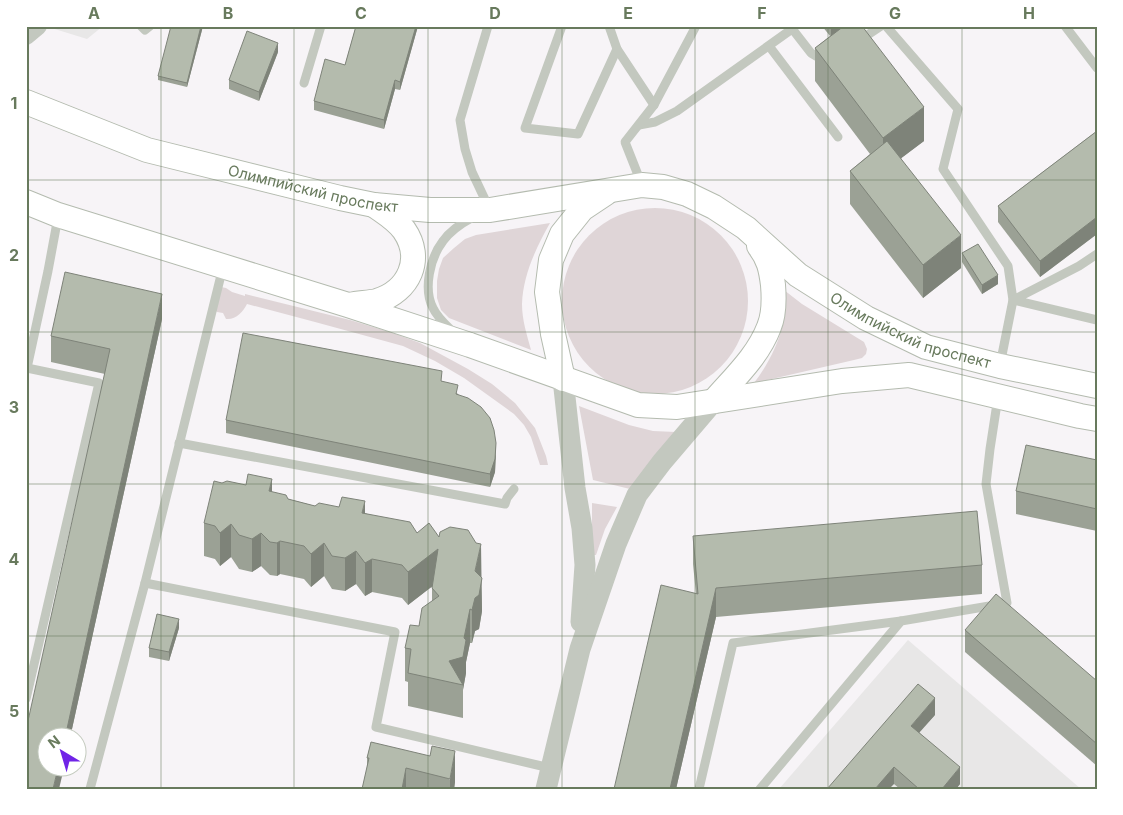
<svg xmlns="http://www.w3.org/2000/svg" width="1123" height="815" viewBox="0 0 1123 815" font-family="Inter,sans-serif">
<rect width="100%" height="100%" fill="#f7f4f7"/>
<g fill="#e8e7e7">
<path d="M45,26H103L87,39Z"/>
<path d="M908,640L1081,789H779Z"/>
</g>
<g fill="#dfd5d7">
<circle cx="655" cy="301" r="93"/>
<path d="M550,223C536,248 523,275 522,304C522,320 527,335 531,350L449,318L441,310L437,298V281L439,269L443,258L454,248L465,239L476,235Z"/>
<path d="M221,287L226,288L232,292L245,296V294L350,320L393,333L420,343L468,369L492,384L515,403L535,428L546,456L548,465H540L531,437L524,425L514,414L464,378L435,361L403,346L315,322L247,304C243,312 236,320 226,319L223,313L217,312L214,309Z"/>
<path d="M784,290L802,304L864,342L867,349L866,354L862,358L854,360L754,383C767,366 779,344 783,322C784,312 784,301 784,290Z"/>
<path d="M579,406L629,425L653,431L676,432L630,489L593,480Z"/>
<path d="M592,503L617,507L605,529L596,555H592Z"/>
</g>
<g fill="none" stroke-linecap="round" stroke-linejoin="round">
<g stroke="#b4bbaf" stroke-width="26">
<g id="secondary">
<path id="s1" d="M26,102L147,150L340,198L374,205L430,210H490L642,185L663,187L687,194L714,207L746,228L798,275L866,318L926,347L1000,366L1097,386"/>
<path d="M26,202L58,215L348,305L470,345L638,405L677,407L842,381L909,375L1080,416L1097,419"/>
<path d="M350,305C359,303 369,303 377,301C409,291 424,259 404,230C396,219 385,213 374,205"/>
<path d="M563,379L553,334L547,292L551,260L562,234L582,209L606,193"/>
<path d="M714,401C734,378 758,356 769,327C774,315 774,297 773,285C771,269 769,259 759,246"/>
</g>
</g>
<g stroke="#c3c8bf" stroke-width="9">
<path d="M141,26L145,30L150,26"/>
<path d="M488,26L460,120L465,149L472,172L489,208"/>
<path d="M562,26L525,128L578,134L617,49"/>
<path d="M609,26L617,49L654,105"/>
<path d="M790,26L811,53L823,60L825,59"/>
<path d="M886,26L958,109L943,169L1008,266L1013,300L1000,365"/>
<path d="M1065,26L1097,68"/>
<path d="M860,40L881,26"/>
<path d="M769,46L838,137"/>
<path d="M304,83L321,26"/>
<path d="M639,125L655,122L677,111L792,29"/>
<path d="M642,185L625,142L654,105L696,26"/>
<path d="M1097,254L1079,266L1013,300L1097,320"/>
<path d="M223,267L145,583L395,632L376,727L550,768"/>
<path d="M453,332C446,325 437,317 433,308C423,289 430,258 443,241C450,231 462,223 473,217"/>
<path d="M179,443L505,504L507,498L514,489"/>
<path d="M26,699L99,383L27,368L48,271L58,217"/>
<path d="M90,789L145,583"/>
<path d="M699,789L733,643L901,621"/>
<path d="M760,789L901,621L1007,603L986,484L990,449L998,397"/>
</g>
<path stroke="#c3c8bf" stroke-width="18" d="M26,36L38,26"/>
<g stroke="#c3c8bf" stroke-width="21">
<path d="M563,379L575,488L582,528L585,565L581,622"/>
<path d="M546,789L580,649L616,544L637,495L662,462L714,401"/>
</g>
<use href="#secondary" stroke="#fff" stroke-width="24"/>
</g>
<g fill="#9ba195">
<path d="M203,26L187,87L158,80V76Z"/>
<path d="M356,26H418L400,90L395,89L384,129L314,110V101L345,65Z"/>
<path d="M822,26H862L924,141L901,158L961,268L923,298L850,204V171L870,154L815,81V48L830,36Z"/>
<path d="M278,52L259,101L229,89V80Z"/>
<path d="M1097,131V234L1040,277L998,222V206Z"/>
<path d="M962,253L998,284L982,294L962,262Z"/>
<path d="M162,319L70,738H48L105,374L51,362V336Z"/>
<path d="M442,381L458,394L496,456L495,472L490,487L226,433V420Z"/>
<path d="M1097,460V531L1016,514V491Z"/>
<path d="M272,492L288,499L315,506L365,513L417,533L439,537L481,577L482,611L479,629L475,631L472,643H470L466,662V673L463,689V718L408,706V682L405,681V648L419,626L432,601V586L408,605L402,598L372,592L365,596L356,584L345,591L332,589L324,576L311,587L304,579L280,574L277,576L270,575L261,566L252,572L239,569L231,557L220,566L215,559L204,556V523Z"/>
<path d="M693,536L982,565V594L716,617L676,789H614L696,594L693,564Z"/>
<path d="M179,628L169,661L149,657V648Z"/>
<path d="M965,630L1097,681V766L965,652Z"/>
<path d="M935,715L919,732L960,784L956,789H900L894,784L827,789Z"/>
<path d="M371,742L455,782L454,789H362L367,769V758Z"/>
</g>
<g fill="#7e8379">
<path d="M201,26H203L187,87V83Z"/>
<path d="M416,26H418L400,90V82Z"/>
<path d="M831,26H847L831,38Z"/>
<path d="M278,43V52L259,101V92Z"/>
<path d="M395,80V89L384,129V120Z"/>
<path d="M924,107V141L883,172V138Z"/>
<path d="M1097,217V234L1040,277V261Z"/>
<path d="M961,235V268L923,298V265Z"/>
<path d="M998,275V284L982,294V285Z"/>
<path d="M162,294V319L70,738H65Z"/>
<path d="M496,443L495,472L490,487V474Z"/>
<path d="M272,479V512L269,491Z"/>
<path d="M365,501V534L362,513Z"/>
<path d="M231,524V557L220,566V533Z"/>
<path d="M261,533V566L252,572V539Z"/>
<path d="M280,541V574L277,576V543Z"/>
<path d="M324,543V576L311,587V554Z"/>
<path d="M481,544L482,611L479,629L475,631L472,643V610L475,571Z"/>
<path d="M438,549V582L408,605V572Z"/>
<path d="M356,551V584L345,591V558Z"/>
<path d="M372,559V592L365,596V563Z"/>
<path d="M716,588V617L676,789H670Z"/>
<path d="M470,609V643L466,662V673L463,690V685L449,661L464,638Z"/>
<path d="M179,619V628L169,661V652Z"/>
<path d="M935,698V715L911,742V726Z"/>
<path d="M455,751V782L454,789H450V779Z"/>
<path d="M894,767V784L889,789H875Z"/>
<path d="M960,767V784L956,789H942Z"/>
<path d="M58,768H64L59,789H53Z"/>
<path d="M406,768V789H402Z"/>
</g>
<g fill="#b4bbad" stroke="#7e8379">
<path d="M171,26H201L187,83L158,76Z"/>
<path d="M356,26H416L400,82L395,80L384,120L314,101L325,59L345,65Z"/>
<path d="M844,26H862L924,107L883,138L815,48Z"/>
<path d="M247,31L278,43L259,92L229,80Z"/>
<path d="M1097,131V217L1040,261L998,206Z"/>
<path d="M887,141L961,235L923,265L850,171Z"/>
<path d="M978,244L998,275L982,285L962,253Z"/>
<path d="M65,272L162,294L65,738H48V768H58L53,789H26V730L110,349L51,336Z"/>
<path d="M243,333L442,371L441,381L458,385L456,394L468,398L481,407L490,418L494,430L496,443L495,459L490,474L226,420Z"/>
<path d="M1026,445L1097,460V509L1016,491Z"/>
<path d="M248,474L272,479L269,491L286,495L288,499L315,506L319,503L339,507L342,497L365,501L362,513L410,522L417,533L429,523L439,537L440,532L450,527L468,530L476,543L481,544L475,571L482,578L479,595L475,598L472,610L470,609L464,638L466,640L463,657L449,661L463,685L408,673L411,649L405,648L410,625L419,626L422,608L439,596L432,588L438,549L408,572L402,565L372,559L365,563L356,551L345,558L332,556L324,543L311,554L304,546L280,541L277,543L270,542L261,533L252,539L239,535L231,524L220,533L215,526L204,523L214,481L222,483L227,481L246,485Z"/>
<path d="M977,511L982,565L716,588L670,789H614L661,585L698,594L693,536Z"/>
<path d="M996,594L1097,681V744L965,630Z"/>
<path d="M157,614L179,619L169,652L149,648Z"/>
<path d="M918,684L935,698L911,726L960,767L942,789H919L894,767L875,789H827Z"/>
<path d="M371,742L430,756L432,746L455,751L450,779L406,768L402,789H362L369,758H367Z"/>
</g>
<path fill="none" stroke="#687a5d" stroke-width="1" stroke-opacity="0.55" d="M161,26V789M294,26V789M428,26V789M562,26V789M695,26V789M828,26V789M962,26V789M26,180H1097M26,332H1097M26,484H1097M26,636H1097"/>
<g text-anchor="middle" stroke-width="5" stroke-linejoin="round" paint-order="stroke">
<g font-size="15" fill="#687a5d" stroke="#fff">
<text dy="5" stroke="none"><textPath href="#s1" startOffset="301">Олимпийский проспект</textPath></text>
<text dy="5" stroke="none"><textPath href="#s1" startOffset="945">Олимпийский проспект</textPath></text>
</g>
</g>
<rect width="1123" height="815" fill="none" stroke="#ffffff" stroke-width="55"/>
<g transform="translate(62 752) rotate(322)"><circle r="24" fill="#ffffff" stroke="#c3cabe"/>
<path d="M0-4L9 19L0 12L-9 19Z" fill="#7024e7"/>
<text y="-8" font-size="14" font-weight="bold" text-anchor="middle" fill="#687a5d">N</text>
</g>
<rect x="28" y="28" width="1068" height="760" fill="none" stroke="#687a5d" stroke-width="2"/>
<g font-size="16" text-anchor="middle" font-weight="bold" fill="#687a5d">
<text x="94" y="19">A</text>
<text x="228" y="19">B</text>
<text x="361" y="19">C</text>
<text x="495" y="19">D</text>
<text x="628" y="19">E</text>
<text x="762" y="19">F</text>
<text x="895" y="19">G</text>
<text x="1029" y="19">H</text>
<text x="14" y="109">1</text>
<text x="14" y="261">2</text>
<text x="14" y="413">3</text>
<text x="14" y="565">4</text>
<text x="14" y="717">5</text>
</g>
</svg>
